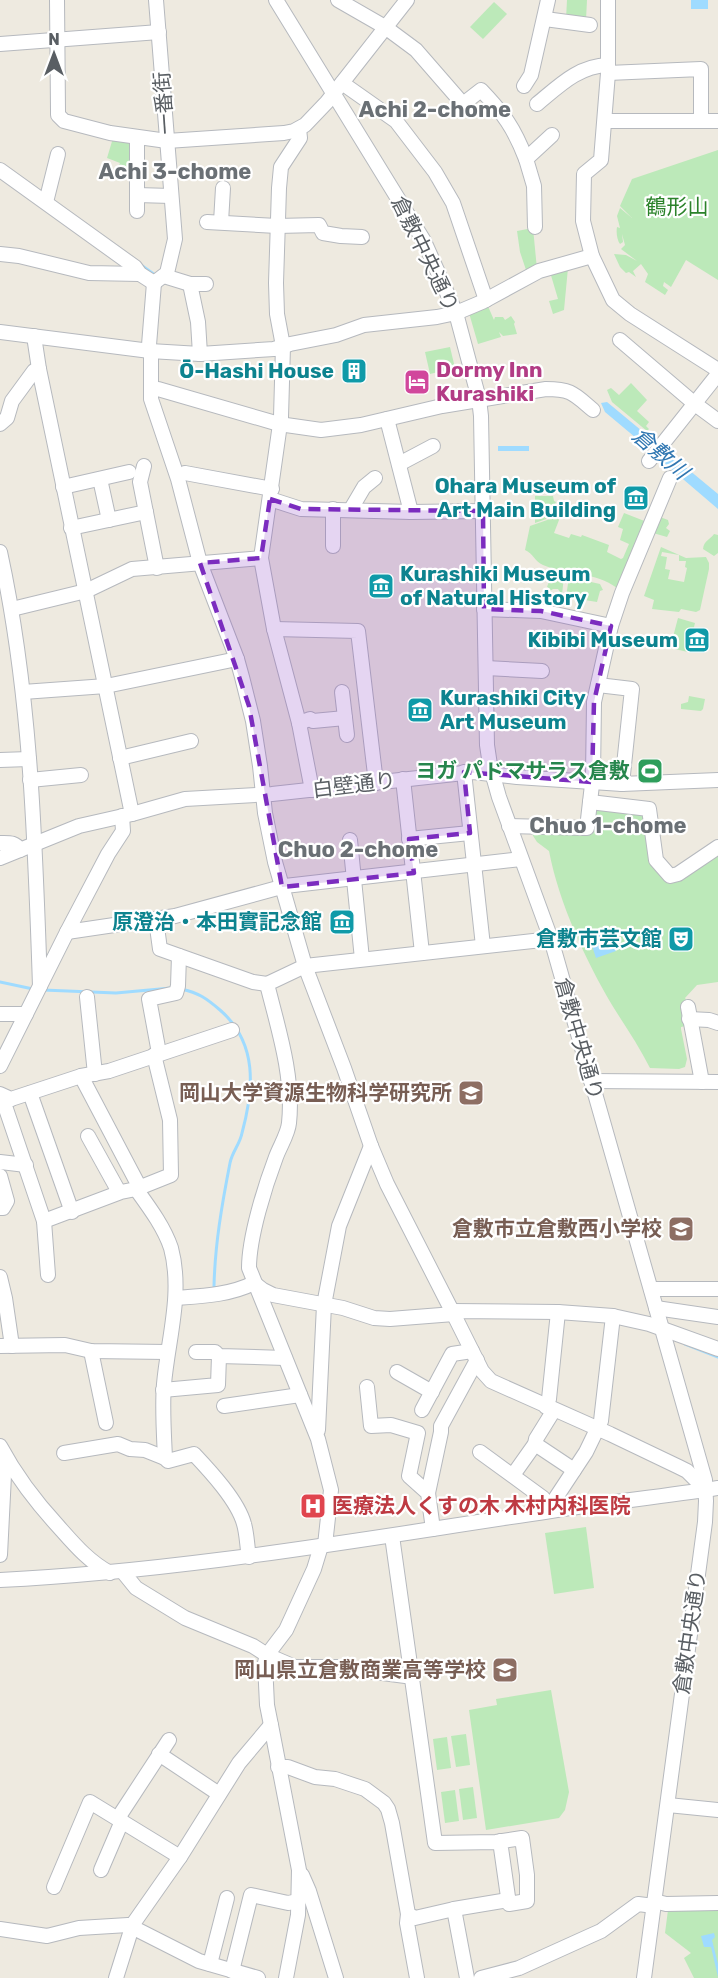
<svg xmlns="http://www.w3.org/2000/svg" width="718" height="1978" viewBox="0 0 718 1978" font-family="Rubik,'Noto Sans JP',sans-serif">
<rect width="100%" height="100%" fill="#eeeae0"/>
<g fill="#bce9b9" fill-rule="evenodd">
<path d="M567,0H587L586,20L566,19Z"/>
<path d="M494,2L507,14L483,39L470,27Z"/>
<path d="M113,138L132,142L133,178L114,177L120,163L107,158Z"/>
<path d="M718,150V280L686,260L671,287L664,282L663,286L668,290L665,295L645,282L648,274L641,264L633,271L636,277L629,272L626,273L620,267L614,254L626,255L637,261L621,249L625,245L622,234L623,242L620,244C617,240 616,232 617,227L620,228L617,216L620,208L632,218L620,206L632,179Z"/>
<path d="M533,228L537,269L527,273L520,252L517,231Z"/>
<path d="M568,268L564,310L553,314L549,301L558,299L550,272Z"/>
<path d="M487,304L494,320L495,317H503L505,320L511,316L515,322L514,324L517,334L503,336L499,332L501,337L478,344L469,313Z"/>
<path d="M450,347L455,368L430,374L425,352Z"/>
<path d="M631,383L647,400L637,411L649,422L646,426L649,429L647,431L612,402L607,390L611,388L619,395Z"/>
<path d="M535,496H553L554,501L556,502L549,518L535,523Z"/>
<path d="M553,513H556L559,520L554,533L569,538L571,534L581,537L582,535L609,545L607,552L621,559L623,558L629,544L620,540L623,529L618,527L624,513L647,522L620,588H617C596,572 567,575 543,565C535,562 533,553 525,550L530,526L550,519Z"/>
<path d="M660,517L668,520L669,524L666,528L670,531L667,537L653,533Z"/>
<path d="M714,534L718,535V553L714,556L703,549C704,540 710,540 714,534Z"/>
<path d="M661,547L686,558L706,557L709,563V569L700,610L696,612L681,609L679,612L652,609L654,600L644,596ZM662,552L679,555V561H686L685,567L687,568L684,582L668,579L670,570L665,569L667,557L661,556Z"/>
<path d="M541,570L564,576L562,595L558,589H553L550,591V589L547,587L550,579L547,573L543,571L536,574Z"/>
<path d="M569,577L600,584L603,590L600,591L597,602L566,597Z"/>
<path d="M678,618L695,623L688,652L670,648Z"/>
<path d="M689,696L705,699L703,709L701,711L681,709V704L688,702Z"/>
<path d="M592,805L647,810L668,878L718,852V982L697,985L685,998L690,1006L686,1026L681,1027V1029L687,1059L685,1067L679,1069L650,1068C639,1046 625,1026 612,1005C585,959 559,903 549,851L537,842L528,828L584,831Z"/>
<path d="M586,1527L594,1588L554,1594L545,1533Z"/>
<path d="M551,1690L569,1792L565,1810L559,1818L486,1830L469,1710L497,1705L496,1699Z"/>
<path d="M466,1734L470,1765L456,1767L451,1736Z"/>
<path d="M447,1737L451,1768L437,1770L433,1739Z"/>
<path d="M473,1787L477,1818L463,1820L459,1789Z"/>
<path d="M455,1790L459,1821L445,1823L441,1792Z"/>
<path d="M668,1910H718V1978H694L684,1958L691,1953L665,1933Z"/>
</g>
<g fill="#9fdbff">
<rect x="691" y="0" width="17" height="9"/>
<path d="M607,402L718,494V509L663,462L660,454L648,448L605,412L601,403Z"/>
<rect x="498" y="446" width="31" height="5"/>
<path d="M607,928L612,937L608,940L609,944L614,946L616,951L596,958L588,934Z"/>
<path d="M714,1933L715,1937L712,1940L718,1964V1977L711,1947H704L701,1936Z"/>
</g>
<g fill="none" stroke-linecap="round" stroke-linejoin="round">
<g stroke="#9fdbff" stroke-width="3">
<path d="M141,265L155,275"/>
<path d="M0,982L33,989"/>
<path d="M181,989C199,993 206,998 220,1010C258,1043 254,1089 242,1133C240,1144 232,1152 230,1163C222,1204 215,1244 214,1286L218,1289"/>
<path d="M43,990L116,993L171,988"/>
<path d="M685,1344L718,1357"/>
</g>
<g stroke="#b6b9be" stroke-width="16">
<g id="minor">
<path d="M57,0L58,111V115L64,121L110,133L167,141L284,133L294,131L305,125L327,102L407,0"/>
<path d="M276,0L424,241L456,313L479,399L481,416L487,745L490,765L499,797L551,939L705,1480L706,1501L705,1522L644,1978"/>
<path d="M338,0L385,27L416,50L463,104L481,90C504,114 514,128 526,159"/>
<path d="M608,0V73L601,160L584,174L583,221L592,256L613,300L630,314L718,370"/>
<path d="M545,19L590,25"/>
<path d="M0,44L159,32"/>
<path d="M608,73L701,69V121"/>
<path d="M342,83L396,121L435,172L453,203L486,300"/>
<path d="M524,86L531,75L548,0"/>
<path d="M537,104C559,86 578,66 608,65"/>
<path d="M605,121H718"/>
<path d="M299,129L300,138L281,167L279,188L276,283L277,314L283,346L281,417L261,558L274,629L299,723L312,790"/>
<path d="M0,170L135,267L140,274L154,283"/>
<path d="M137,195L171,196"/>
<path d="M46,202L58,154"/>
<path d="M137,211V138"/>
<path d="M207,222L277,226L319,225L323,233L341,236L362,237"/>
<path d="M221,222L223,188"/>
<path d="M535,227L534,186L526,159L552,135"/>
<path d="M0,254L19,256L89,273L140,274"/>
<path d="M164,276L190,284H206"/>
<path d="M154,283L149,345L151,357V399L178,479L200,563L237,659L242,677L253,721L260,766L265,813L275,862L305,966L344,1068L371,1146L387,1184L452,1311"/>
<path d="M154,283L167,273L175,239L156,0"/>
<path d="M190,284L198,322L200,354"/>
<path d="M0,332L150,351L200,354L274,349L290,344L336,335L364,325L437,317L456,313L482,302L539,271L592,256"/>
<path d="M34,336L39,369L132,814"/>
<path d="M620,340L695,404L718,421"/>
<path d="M152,390L158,389L279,424L321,430L361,425L442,406L546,389C572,389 574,394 593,410"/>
<path d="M387,419L411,512"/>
<path d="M0,424L7,418L12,401L34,371L39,369"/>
<path d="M649,461L718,374"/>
<path d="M399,464L433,446"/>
<path d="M144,466L140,482L157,568"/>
<path d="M185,473L272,489"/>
<path d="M100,479L109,520"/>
<path d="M63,487L129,472"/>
<path d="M270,499L301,509L411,512L483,511"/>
<path d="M333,509V546"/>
<path d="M351,509L364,487L375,478"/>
<path d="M71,528L146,512"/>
<path d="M0,552C31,694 35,841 40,986"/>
<path d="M12,609L86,591L132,569L261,558"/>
<path d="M484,609L541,611L611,626"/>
<path d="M274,629L358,631L376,783"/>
<path d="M486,668L542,671"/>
<path d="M598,685L632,689L622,784"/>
<path d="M23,692L106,686L237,659"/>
<path d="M342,692L347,735"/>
<path d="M299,723L310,719L313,721L345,718"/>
<path d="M120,758L191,741"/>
<path d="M0,760L29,759"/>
<path d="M464,772L483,946"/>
<path d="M403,779L422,953"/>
<path d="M30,780L81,775"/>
<path d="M590,802L649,809L656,860L670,876L678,874L718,847"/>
<path d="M509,826L587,828L593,776L594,702L611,626L622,593L670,478"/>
<path d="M409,839L470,833"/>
<path d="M350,840L362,959"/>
<path d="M0,843C9,843 15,842 20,850"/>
<path d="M0,858L79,826L132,814L185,799L272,794L473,772L517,777L622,784L718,780"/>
<path d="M156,920L160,949L253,982L267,984"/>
<path d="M67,932L175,916L285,886L521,859"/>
<path d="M87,997L95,1074"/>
<path d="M688,1007L702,1082"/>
<path d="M0,1014H26"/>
<path d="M689,1019L709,1020L718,1023"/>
<path d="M159,1053L149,999L176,993L178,986L179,956"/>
<path d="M0,1066L67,932L108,854L123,831L122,816"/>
<path d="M81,1076L140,1188"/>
<path d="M591,1081L718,1082"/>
<path d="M30,1093L72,1212"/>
<path d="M0,1094L11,1099L81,1076L109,1071L232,1030"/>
<path d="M11,1099L4,1103L44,1221L48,1275"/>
<path d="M88,1136L119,1192"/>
<path d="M0,1162L26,1165"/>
<path d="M0,1176L7,1201L3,1208H0"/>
<path d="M136,1189C149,1207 164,1227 171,1248C183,1293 168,1339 164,1384C162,1408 164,1434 165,1458L168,1461L194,1454C210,1471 238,1501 244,1524C247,1534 247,1546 249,1557"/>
<path d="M44,1221L121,1192L136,1189L171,1175L170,1120L154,1055"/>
<path d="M0,1277L5,1298L12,1346"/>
<path d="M254,1283L263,1290L273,1295L343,1308L374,1318L390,1319L454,1314"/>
<path d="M651,1289H718"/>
<path d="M176,1298C203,1296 230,1295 254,1283"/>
<path d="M656,1308L718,1317"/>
<path d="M0,1346L65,1345L91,1351L167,1352"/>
<path d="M91,1351L106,1423"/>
<path d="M196,1352H215L219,1356L285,1358"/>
<path d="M397,1372L432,1392"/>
<path d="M367,1387L371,1426L391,1425L418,1433L409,1476L428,1493L433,1529"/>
<path d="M163,1390L218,1385L219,1356"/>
<path d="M224,1406L300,1395"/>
<path d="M546,1407L549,1399L558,1312"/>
<path d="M422,1410L452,1354L472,1351"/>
<path d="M318,1430L324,1305L339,1226L371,1146"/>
<path d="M535,1444L574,1470"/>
<path d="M0,1446C16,1476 35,1501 58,1526C74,1544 88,1561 110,1573"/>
<path d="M480,1452L543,1498L553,1510"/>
<path d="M64,1453L118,1444L130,1449L145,1450L165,1458"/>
<path d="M0,1459L4,1475L0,1555"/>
<path d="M513,1475L535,1444L536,1439L554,1410"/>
<path d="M706,1490L687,1471L679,1467L610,1434L491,1381L482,1371L452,1311L558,1312L613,1316L649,1324L718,1349"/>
<path d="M428,1493L441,1432V1426L477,1360"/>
<path d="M553,1510L555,1499L586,1452L601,1421L613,1316"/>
<path d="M392,1536L435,1843L496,1842L522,1838L527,1875V1901L509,1904L500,1841"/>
<path d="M325,1545L331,1490L318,1439L249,1268C249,1237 265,1186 276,1157C280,1146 288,1134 289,1123C294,1077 278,1028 267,984L305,966L551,939"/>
<path d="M123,1572L136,1588L185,1618L253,1646L267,1655L295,1667H337L413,1677"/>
<path d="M0,1580C185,1571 368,1538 551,1511C607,1502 662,1497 718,1488"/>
<path d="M159,1754L219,1794"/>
<path d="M278,1767H288L315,1777L335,1779L365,1789L384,1803L388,1809L392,1823L408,1914L415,1918L454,1909L508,1900"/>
<path d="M668,1805L718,1810"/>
<path d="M118,1818L169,1740"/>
<path d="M101,1870L122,1821"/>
<path d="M302,1875L309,1891L336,1978"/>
<path d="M54,1887L90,1802L180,1857"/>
<path d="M654,1901L666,1904L718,1903"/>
<path d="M454,1909L467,1978"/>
<path d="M408,1914L407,1923L417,1978"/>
<path d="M0,1929L47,1936L79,1928L128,1925L199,1961L258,1978"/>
<path d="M210,1964L227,1898"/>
<path d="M232,1971L251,1895L288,1903L299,1901"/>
<path d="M116,1978L133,1924L180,1857L239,1763L271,1725"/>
<path d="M286,1978L298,1915L299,1870L271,1725L267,1705L265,1663L267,1655L286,1630L314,1569L321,1546"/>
<path d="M481,1978L519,1968L592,1935L601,1931L638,1904L654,1906"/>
</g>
</g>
<use href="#minor" stroke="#fff" stroke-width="14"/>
</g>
<path fill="#7b2cbf" fill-opacity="0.2" stroke="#7b2cbf" stroke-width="4.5" stroke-dasharray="12 8" stroke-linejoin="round" d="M270,499L301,509L483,511L484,609L541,611L611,626L594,702L592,782L464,772L470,833L409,839L414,873L282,887L249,706L200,563L261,558Z"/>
<defs>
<g id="building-square" transform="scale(1.35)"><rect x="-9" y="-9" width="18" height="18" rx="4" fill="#0f9aa8" stroke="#fff"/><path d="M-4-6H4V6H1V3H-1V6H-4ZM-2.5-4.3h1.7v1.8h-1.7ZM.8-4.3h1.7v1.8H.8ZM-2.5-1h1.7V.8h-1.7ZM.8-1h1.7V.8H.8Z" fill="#fff"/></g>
<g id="hotel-square" transform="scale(1.35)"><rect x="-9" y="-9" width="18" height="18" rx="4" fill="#d1479c" stroke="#fff"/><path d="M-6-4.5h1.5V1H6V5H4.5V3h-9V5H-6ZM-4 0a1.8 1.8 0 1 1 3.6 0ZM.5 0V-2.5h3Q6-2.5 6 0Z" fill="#fff"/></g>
<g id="museum-square" transform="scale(1.35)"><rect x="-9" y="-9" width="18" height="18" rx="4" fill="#0f9aa8" stroke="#fff"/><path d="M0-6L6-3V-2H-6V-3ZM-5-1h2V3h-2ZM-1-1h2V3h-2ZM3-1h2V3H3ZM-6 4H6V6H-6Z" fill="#fff"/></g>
<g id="stadium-square" transform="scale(1.35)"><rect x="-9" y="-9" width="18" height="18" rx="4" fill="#2e9e5b" stroke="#fff"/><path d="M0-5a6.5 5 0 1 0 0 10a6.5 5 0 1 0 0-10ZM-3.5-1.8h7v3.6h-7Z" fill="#fff"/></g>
<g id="theatre-square" transform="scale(1.35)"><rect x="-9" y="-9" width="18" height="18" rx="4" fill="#0f9aa8" stroke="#fff"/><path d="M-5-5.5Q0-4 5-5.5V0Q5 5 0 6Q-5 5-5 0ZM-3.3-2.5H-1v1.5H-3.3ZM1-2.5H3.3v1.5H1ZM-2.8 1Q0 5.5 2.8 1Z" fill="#fff"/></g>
<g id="university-square" transform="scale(1.35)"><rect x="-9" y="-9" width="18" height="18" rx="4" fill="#8d6e63" stroke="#fff"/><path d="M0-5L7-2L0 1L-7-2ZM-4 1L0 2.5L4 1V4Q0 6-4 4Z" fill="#fff"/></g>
<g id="school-square" transform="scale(1.35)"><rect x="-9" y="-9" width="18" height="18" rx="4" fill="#8d6e63" stroke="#fff"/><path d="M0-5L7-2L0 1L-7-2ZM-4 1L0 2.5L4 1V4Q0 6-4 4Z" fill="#fff"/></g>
<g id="hospital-square" transform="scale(1.35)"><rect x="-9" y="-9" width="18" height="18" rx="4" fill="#e0444e" stroke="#fff"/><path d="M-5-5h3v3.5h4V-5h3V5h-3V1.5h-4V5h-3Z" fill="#fff"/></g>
</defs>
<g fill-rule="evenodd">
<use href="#building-square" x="354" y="371"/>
<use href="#hotel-square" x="417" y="382"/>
<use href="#museum-square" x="636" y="498"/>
<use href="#museum-square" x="381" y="586"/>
<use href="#museum-square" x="697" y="640"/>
<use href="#museum-square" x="420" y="710"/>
<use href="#stadium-square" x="650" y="771"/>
<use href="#museum-square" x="342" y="922"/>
<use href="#theatre-square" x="681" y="939"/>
<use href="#university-square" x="471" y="1093"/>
<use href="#school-square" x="681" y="1229"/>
<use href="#hospital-square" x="313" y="1506"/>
<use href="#school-square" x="505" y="1670"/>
</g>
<g text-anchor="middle" stroke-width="4.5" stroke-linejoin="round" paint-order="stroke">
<g font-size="21" fill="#595e63" stroke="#fff">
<text transform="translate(164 103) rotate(-94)" y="7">一番街</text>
<text transform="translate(425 254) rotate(64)" y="7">倉敷中央通り</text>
<text transform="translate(354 785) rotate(-7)" y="7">白壁通り</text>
<text transform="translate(579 1039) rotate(74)" y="7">倉敷中央通り</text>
<text transform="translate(690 1632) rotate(-82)" y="7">倉敷中央通り</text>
</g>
<g font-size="21" fill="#2b822a" stroke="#fff">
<text x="677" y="214">鶴形山</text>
</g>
<g font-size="21" font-weight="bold" fill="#b23c85" stroke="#fff" text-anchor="start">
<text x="436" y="377">Dormy Inn<tspan x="436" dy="24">Kurashiki</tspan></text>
</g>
<g font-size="21" font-weight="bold" fill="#0d838f" stroke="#fff" text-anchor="end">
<text x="334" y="378">Ō-Hashi House</text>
<text x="616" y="493">Ohara Museum of<tspan x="616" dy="24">Art Main Building</tspan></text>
<text x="400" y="581" text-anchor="start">Kurashiki Museum<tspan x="400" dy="24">of Natural History</tspan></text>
<text x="678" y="647">Kibibi Museum</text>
<text x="440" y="705" text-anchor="start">Kurashiki City<tspan x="440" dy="24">Art Museum</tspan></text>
<text x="322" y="929">原澄治・本田實記念館</text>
<text x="662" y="946">倉敷市芸文館</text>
</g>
<g font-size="21" font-weight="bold" fill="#27864d" stroke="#fff" text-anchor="end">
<text x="630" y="778">ヨガ パドマサラス倉敷</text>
</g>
<g font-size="21" font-weight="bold" fill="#785e54" stroke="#fff" text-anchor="end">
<text x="452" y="1100">岡山大学資源生物科学研究所</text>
<text x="662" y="1236">倉敷市立倉敷西小学校</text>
<text x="486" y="1677">岡山県立倉敷商業高等学校</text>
</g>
<g font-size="21" font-weight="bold" fill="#be3a42" stroke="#fff" text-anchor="start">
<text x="332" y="1513">医療法人くすの木 木村内科医院</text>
</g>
<g font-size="22" font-weight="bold" fill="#6a7075" stroke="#fff">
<text x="435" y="117">Achi 2-chome</text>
<text x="175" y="179">Achi 3-chome</text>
<text x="608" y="833">Chuo 1-chome</text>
<text x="358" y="857">Chuo 2-chome</text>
</g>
<g font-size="22" font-style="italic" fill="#3077b2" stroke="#fff">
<text transform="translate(661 453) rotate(41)" y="8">倉敷川</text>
</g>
</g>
<g transform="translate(54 54)" stroke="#ffffff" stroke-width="4.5" paint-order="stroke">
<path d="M0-4.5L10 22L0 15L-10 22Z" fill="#595e63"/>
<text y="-9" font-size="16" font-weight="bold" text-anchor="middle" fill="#595e63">N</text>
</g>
</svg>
